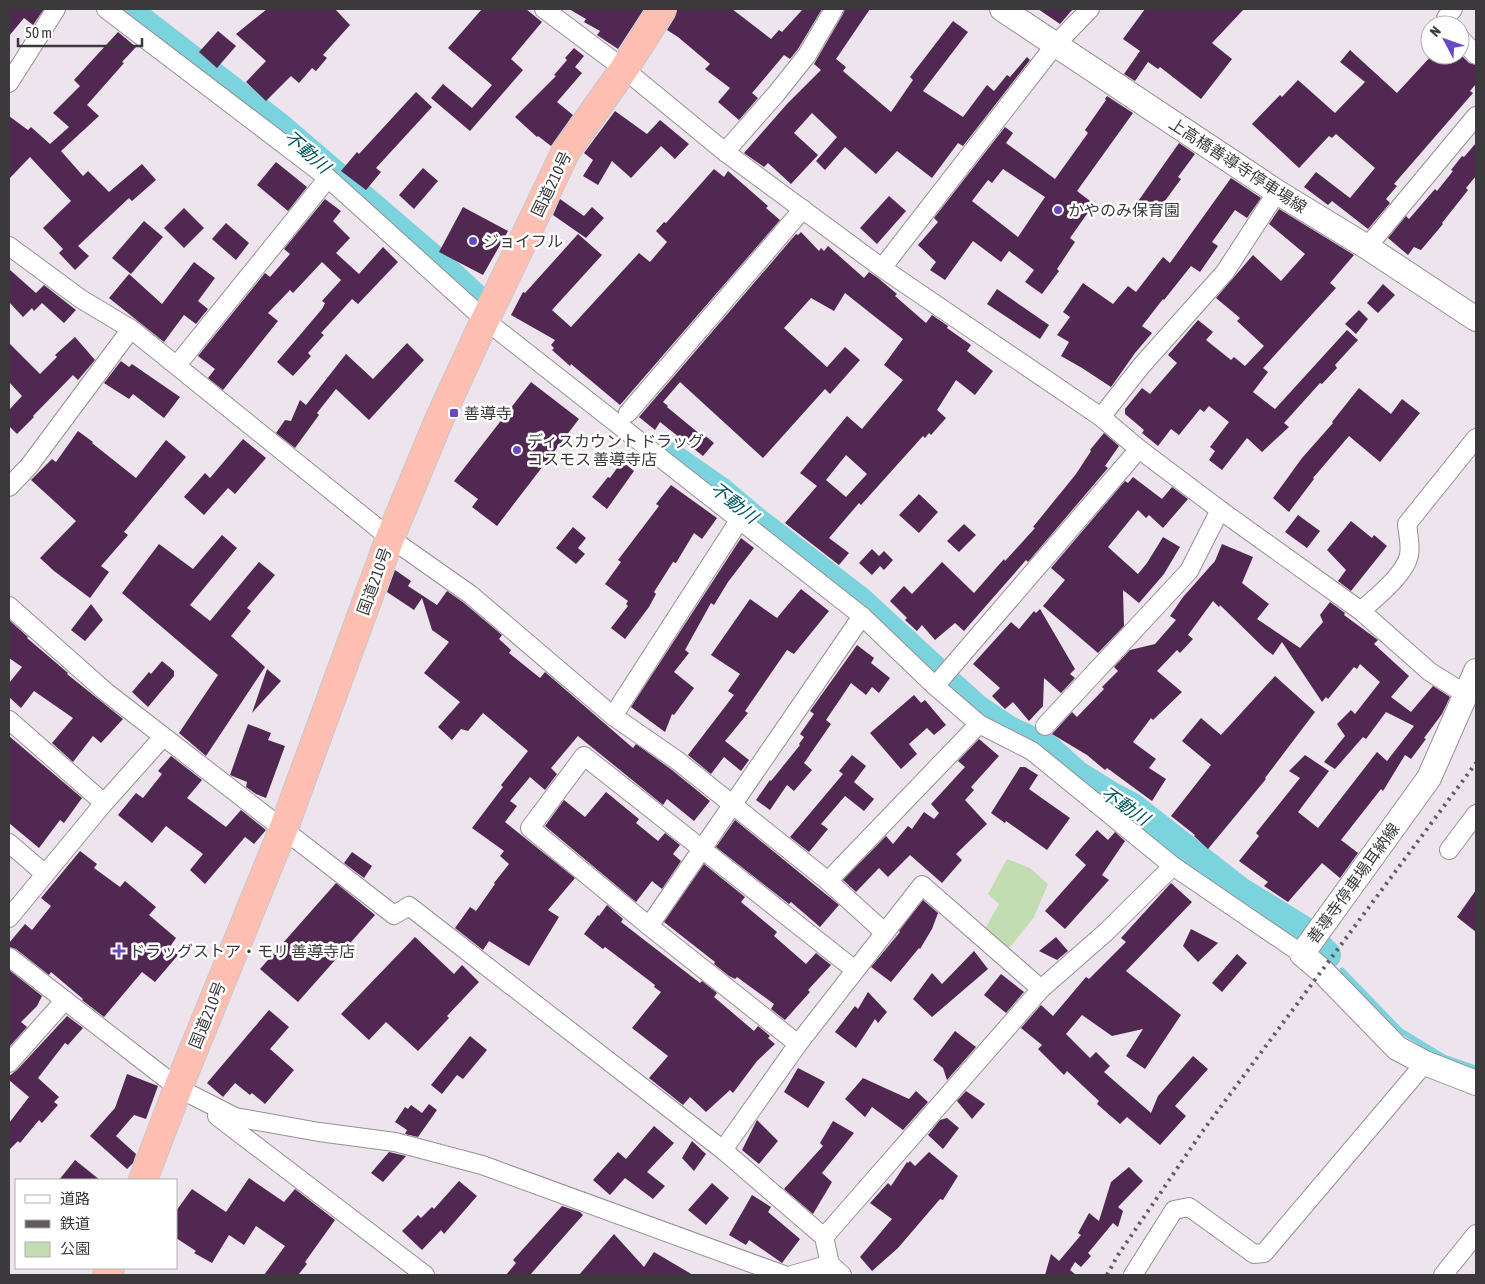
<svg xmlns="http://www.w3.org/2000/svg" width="1485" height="1284" viewBox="0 0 1485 1284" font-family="'Asap Condensed','Noto Sans JP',sans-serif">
<rect width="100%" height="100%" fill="#eee4ed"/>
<path fill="#c2ddb2" d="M1007,859L1030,868L1048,884L1034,917L1011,946L997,952L981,936L999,904L988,894Z"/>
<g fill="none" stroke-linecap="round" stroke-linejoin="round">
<path stroke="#7ad3dd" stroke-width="5" d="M1342,970L1401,1031L1444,1057L1476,1068"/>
<g stroke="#7ad3dd" stroke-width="30">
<path d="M125,9L278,127L440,266L482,305"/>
<path d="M670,457L719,491L752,519L860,602L934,670"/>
<path d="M946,682L976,709L1007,730L1046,748L1076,775L1110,796L1131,807L1240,892L1305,932"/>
<path d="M1321,950L1326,955"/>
</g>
</g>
<g fill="#512851" fill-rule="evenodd">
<path d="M9,9H44L33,25L24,18L9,36Z"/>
<path d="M267,9H335L350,25L323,55L327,58L316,71L312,68L299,83L291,76L266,101L246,82L266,61L236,34Z"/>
<path d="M482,9H526L542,22L511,59L523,70L470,131L431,98L443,84L472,108L492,85L448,48Z"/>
<path d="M569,9H644L618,49L597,35L600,31L584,22L586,19Z"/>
<path d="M677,9H732L771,39L779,30L782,32L803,9H822L798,49L790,59L784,55L752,93L758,98L739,120L718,102L730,88L705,69L710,64L678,37L667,30L675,17Z"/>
<path d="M845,9H870L836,59L846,67L843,71L891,112L913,80L910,77L953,21L968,32L923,91L963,117L987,85L994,91L1007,75L1010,77L1027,57L1030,60L963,146L958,143L932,178L897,151L876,174L845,147L825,170L816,161L837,137L812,113L794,133L818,155L791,184L768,163L764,167L744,153L787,104L821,70L814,64L843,14Z"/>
<path d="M1038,9H1073L1060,24Z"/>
<path d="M1145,9H1244L1212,43L1232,59L1201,99L1160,67L1158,69L1148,62L1135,81L1124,74L1140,51L1123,39Z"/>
<path d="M218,31L236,46L217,68L199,52Z"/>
<path d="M118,32L136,47L122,62L124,63L87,105L99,116L61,151L83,176L88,171L109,192L142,164L156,180L132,201L129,198L78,246L89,256L75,270L59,253L63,249L43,228L71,201L30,157L9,179V116L28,130L31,127L50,144L69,127L53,113L80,86L74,80Z"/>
<path d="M574,48L584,56L575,67L582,73L557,102L573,115L551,146L538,136L537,137L515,117L556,76L554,75L567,60L565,58Z"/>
<path d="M1350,50L1397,93L1432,55H1461L1469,63L1476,65V84L1470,91L1473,93L1394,184L1397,186L1386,199L1390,203L1368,229L1332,201L1328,205L1304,187L1316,172L1350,198L1375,168L1336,134L1332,138L1329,136L1299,168L1252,124L1280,95L1282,97L1298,80L1335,113L1365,82L1340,62Z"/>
<path d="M416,92L432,107L376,168L381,172L366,190L341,171L357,152L359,154Z"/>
<path d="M1107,96L1133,113L1077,191L1094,204L1070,238L1075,242L1057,269L1059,271L1042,294L1025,282L1034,270L1009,251L1001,262L973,241L945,280L930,270L936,262L918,245L938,222L934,218L1005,127L1013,133L1006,143L1055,179L1088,133L1085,130L1106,100L1105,99ZM1003,169L1045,197L1018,237L972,201L988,180L992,183Z"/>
<path d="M615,111L647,134L660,120L689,144L675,159L661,146L631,178L612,161L598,185L583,176L593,160L584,153Z"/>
<path d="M1179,143L1195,154L1178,177L1181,179L1151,220L1134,207Z"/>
<path d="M1476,143V176L1466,188L1468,190L1442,223L1443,224L1421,250L1414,247L1408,255L1388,238L1406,216L1409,219L1435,189L1437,191L1453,171L1451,170L1462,156L1464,157Z"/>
<path d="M276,162L307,187L288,211L257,185Z"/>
<path d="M423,168L438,181L414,209L399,195Z"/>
<path d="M714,169L724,177L728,171L768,206L766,208L780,220L620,405L571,364L570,366L552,350L554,348L551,345L555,340L511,315L523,292L525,293L578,234L602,255L552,310L571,327L639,253L650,262L667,242L656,231L664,222L666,223Z"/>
<path d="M1231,178L1261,198L1247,218L1235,210L1212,242L1218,246L1200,272L1191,266L1164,300L1163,299L1142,326L1152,333L1135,353L1111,387L1082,368L1061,356L1069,342L1057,335L1070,317L1063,312L1083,283L1113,304L1128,286L1136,292L1163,257L1170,263Z"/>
<path d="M889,196L906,211L877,244L860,228Z"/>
<path d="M325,199L341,211L333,221L350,238L336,253L359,274L383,247L398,262L358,304L352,299L321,333L324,335L308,353L311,356L293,376L277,362L322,309L325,303L322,301L341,280L322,262L293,293L290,290L268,313L278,321L223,390L208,378L215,369L198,356L265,273L270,277L290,254L284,249Z"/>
<path d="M560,199L584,216L592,207L604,218L586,238L553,215Z"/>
<path d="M463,207L508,231L483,275L439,252Z"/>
<path d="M184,208L204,228L184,248L164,228Z"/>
<path d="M1279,209L1354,255L1330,283L1336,288L1263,368L1268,372L1253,392L1275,409L1347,330L1358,340L1335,365L1337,368L1322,384L1320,383L1284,423L1289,427L1262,452L1247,438L1222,470L1209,460L1215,451L1210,447L1229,422L1209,406L1204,412L1200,409L1179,435L1171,429L1158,446L1142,433L1144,430L1125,414V409L1142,388L1150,394L1177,363L1168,355L1198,320L1213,332L1206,340L1231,360L1234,357L1245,366L1264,346L1237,321L1240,318L1216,298L1253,255L1281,281L1305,254L1269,224Z"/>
<path d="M144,221L163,237L131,274L112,258Z"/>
<path d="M226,223L249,243L236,260L212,239Z"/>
<path d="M801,232L819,251L821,248L824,251L828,246L864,278L869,272L878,278L897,294L895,296L926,323L932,315L948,326L947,328L971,345L967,351L993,371L975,395L956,380L937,410L946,418L931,435L929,433L925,438L923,436L861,505L859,503L829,538L849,553L839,565L785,523L817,486L800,473L847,416L862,429L903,380L884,365L903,339L845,293L834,311L811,298L784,328L827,367L845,347L860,360L830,394L825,389L763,458L680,382L663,402L668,406L667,407L701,435L702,433L714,443L703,456L660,422L655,430L639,417L796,234L798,235ZM846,455L867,474L846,497L826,480Z"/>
<path d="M194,262L215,278L198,301L208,309L196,324L184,315L164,342L109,298L129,274L162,304Z"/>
<path d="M9,269L36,293L44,285L76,310L64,323L42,303L34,311L32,308L23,317L9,302Z"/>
<path d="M1383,284L1395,295L1378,313L1367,303Z"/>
<path d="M997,289L1049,325L1040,339L987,304Z"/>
<path d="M1359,310L1368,319L1356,334L1345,324Z"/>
<path d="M75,337L95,360L78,380L73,375L33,416L34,417L17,434L9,426V410L22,396L9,382V343L40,374L57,357L55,355Z"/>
<path d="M407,343L424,360L369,420L336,389L317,413L319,415L295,448L276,433L285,420L291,421L300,400L306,405L346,354L373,379Z"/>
<path d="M121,361L129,367L132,364L180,397L164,418L133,394L129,399L104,383Z"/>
<path d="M531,382L579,419L497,526L472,507L478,499L454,481Z"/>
<path d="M1359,388L1391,414L1402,399L1420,413L1380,462L1349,436L1313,478L1314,479L1289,512L1273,498L1302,458L1333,423L1332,422Z"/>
<path d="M78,431L93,442L92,443L136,478L166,440L186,457L124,532L128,535L101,566L109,572L90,598L54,571L40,558L76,521L31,480L52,459L56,462Z"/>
<path d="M1104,433L1119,446L1105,466L1108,468L1028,562L1026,560L964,631L955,623L935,640L922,625L917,631L905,620L907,618L890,601L904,586L912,594L942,562L974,593L1004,559L1005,561L1035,528L1033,527L1076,474L1091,451L1090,450Z"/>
<path d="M243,439L266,458L235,494L228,488L204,515L184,497L205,473L210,478Z"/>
<path d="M622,461L634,471L607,509L592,497L608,477L610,478Z"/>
<path d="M1133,477L1162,499L1172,487L1188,499L1163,528L1149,515L1146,518L1138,510L1108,547L1138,574L1147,563L1163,537L1180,547L1164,574L1139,603L1123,590L1124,626L1098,653L1043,606L1065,580L1051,568L1125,481L1128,483Z"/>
<path d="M671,485L717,518L702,539L694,533L676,563L673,562L654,592L656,594L649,607L625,639L611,628L628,606L626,604L628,601L605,584L621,562L618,560L659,506L656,504Z"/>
<path d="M919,494L938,512L919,533L899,515Z"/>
<path d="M1298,515L1320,531L1307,548L1285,532Z"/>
<path d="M1351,521L1372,538L1374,535L1387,546L1351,591L1338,581L1346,570L1327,550Z"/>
<path d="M964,524L976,535L959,552L947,541Z"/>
<path d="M573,527L586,538L578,548L585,554L576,564L556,548Z"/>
<path d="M222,535L237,548L190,605L210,621L259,562L275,575L247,608L251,611L231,636L265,667L206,756L179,733L218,675L122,593L159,544L193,569Z"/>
<path d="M741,538L754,548L728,582L714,605L711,603L685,650L689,653L674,672L694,688L674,715L672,714L665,732L631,707Z"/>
<path d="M1222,544L1253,557L1242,583L1269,604L1257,619L1300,648L1323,622L1320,615L1330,602L1345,613L1344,615L1378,640L1374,644L1409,676L1391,697L1411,712L1433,686L1450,697L1442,714L1424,738L1426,739L1411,759L1405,755L1383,791L1381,789L1341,840L1358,853L1340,878L1322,863L1288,902L1264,886L1268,882L1239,861L1259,836L1256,833L1300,778L1289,771L1305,755L1329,771L1298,812L1318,828L1377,752L1387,761L1414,726L1386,712L1366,739L1363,737L1335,769L1324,762L1345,736L1337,724L1351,710L1355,714L1380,682L1360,664L1357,669L1354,667L1328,699L1326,697L1322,702L1282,642L1273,655L1265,649L1220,605L1219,607L1213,601L1188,635L1193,639L1180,653L1177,650L1157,671L1182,692L1153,720L1151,718L1133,742L1156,759L1149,768L1166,779L1152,801L1107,768L1105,770L1087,755L1052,734L1072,712L1077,717L1104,689L1102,687L1118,671L1114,667L1130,650L1155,644L1176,620L1170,616L1183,597L1215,561Z"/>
<path d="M872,549L879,556L884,551L893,560L884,570L880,566L872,575L859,563Z"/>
<path d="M395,570L411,581L408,586L437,605L447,591L464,603L502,635L499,639L511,650L509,653L540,678L545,672L633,748L636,744L672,770L710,801L694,821L667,799L663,805L578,736L551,768L557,774L545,790L530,777L510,801L517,806L505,822L575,878L548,910L559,917L529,966L489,941L483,950L455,928L470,907L476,911L495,884L494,883L509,864L500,856L504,851L472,828L503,787L501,785L528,751L483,713L468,731L461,729L452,740L438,727L460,702L424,673L449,642L432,630L422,598L414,610L387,592Z"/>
<path d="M801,589L829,611L794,654L787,650L745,711L748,713L725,741L749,760L741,771L724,757L711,774L688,755L734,695L728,691L740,674L711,655L750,599L777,618Z"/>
<path d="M91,604L103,620L85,641L71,630Z"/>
<path d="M1040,609L1075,669L1070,674L1075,678L1061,693L1044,678L1043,706L1029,721L1013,702L1005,709L992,696L1000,688L973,664L1011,622L1019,629L1034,611L1036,613Z"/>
<path d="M9,620L28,637L27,638L68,673L67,674L123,719L101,743L93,736L73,762L52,743L73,718L34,691L21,708L9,697V683L22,667L9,658Z"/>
<path d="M857,645L874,658L871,663L890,678L879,693L872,687L866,695L851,683L826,720L831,724L804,763L812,770L794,791L787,785L770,810L756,800L770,780L771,781L800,745L799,744L804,737L800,734L814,714L810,711Z"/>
<path d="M162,661L174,671V676L148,707L132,692L149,672L151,674Z"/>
<path d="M267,669L281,681L252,713Z"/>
<path d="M1275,676L1315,712L1265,778L1266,779L1208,849L1194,836L1195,835L1171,816L1211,765L1182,741L1201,718L1221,735Z"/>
<path d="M914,695L921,703L925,700L946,725L934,735L927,728L909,744L917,754L901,769L870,733Z"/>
<path d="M248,724L271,733L268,740L285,746L266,798L256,794L246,787L247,782L230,775Z"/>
<path d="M9,736L82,798L64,823L60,820L39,848L9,823Z"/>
<path d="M979,739L999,756L971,787L974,790L965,800L987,824L956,854L962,860L942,883L910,855L888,877L879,868L856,892L853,889L843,880L886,836L893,844L908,826L912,829L924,812L934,819L939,813L931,804L965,767L958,761Z"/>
<path d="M852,755L866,766L854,782L874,799L864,811L845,796L821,824L828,829L809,852L790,837L843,774L839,771Z"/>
<path d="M171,756L202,780L187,798L226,827L241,810L266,830L254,844L245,837L205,884L190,870L203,854L166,826L152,843L118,815L136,793L143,798L162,774L158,771Z"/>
<path d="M1020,767H1025L1038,775L1029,789L1070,818L1047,850L1006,821L1005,823L991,813Z"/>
<path d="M606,792L639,819L636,823L658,841L665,833L680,845L673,854L681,861L662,889L652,881L636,902L545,826L564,800L585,817Z"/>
<path d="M735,820L839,905L820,927L791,902L789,904L716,847Z"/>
<path d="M1097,830L1108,840L1115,832L1125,841L1102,875L1109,880L1065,929L1045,911L1086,865L1075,855Z"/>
<path d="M80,851L97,864L94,868L120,887L125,881L156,907L149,915L176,938L169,948L178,955L155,982L142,972L104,1017L82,1000L83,999L51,972L49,975L16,949L9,947V943L25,924L32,930L51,906L41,898Z"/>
<path d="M352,852L372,866L364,878L344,863Z"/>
<path d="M704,864L745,897L741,902L777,932L774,936L806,964L816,953L831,965L808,990L810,992L785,1020L771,1009L774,1004L737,977L735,979L729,976L714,964L715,962L664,922Z"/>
<path d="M336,883L375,915L298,1002L260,969Z"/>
<path d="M1171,883L1192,902L1126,971L1181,1015L1145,1069L1126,1056L1143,1029L1112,1036L1082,1015L1066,1034L1090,1058L1096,1052L1110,1066L1104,1072L1151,1113L1158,1096L1193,1056L1208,1069L1175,1106L1186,1116L1160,1145L1127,1117L1120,1124L1097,1104L1099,1101L1067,1071L1064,1075L1038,1049L1042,1045L1021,1028L1041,1005L1053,1016L1086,977L1089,979L1126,942L1121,938Z"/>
<path d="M1476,890V932L1457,917Z"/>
<path d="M923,900L938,913L932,929L920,949L919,948L891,982L871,967L900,932L899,931Z"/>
<path d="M607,905L623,919L621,922L700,983L702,981L717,993L714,997L754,1031L758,1026L770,1036L768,1038L775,1044L757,1061L733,1093L730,1090L706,1112L690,1097L683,1105L649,1078L668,1056L632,1028L661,992L654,987L655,985L605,947L603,949L584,934L598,915L599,916Z"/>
<path d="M1191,929L1218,943L1198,962L1183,946Z"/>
<path d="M415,937L454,974L462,965L479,982L447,1016L449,1018L418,1051L386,1022L369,1040L341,1014Z"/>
<path d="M1056,937L1068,951L1057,960L1039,951Z"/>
<path d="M974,951L988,969L932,1017L913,999L932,973L942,984Z"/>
<path d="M1237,954L1247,963L1222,992L1212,983Z"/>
<path d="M9,970L42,996L37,1006L21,1022L27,1027L9,1047Z"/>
<path d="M1001,974L1024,992L1006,1013L984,995Z"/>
<path d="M868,992L887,1012L878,1023L875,1019L856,1048L835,1032L855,1006L858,1009Z"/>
<path d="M269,1010L289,1027L270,1049L294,1070L265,1104L252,1093L250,1095L235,1083L223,1097L207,1083Z"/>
<path d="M67,1016L83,1028L68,1045L65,1043L38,1078L59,1097L54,1102L58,1105L42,1123L39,1120L20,1143L18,1141L9,1150V1123L29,1097L9,1080V1076L17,1070Z"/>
<path d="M955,1031L976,1047L947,1080L943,1068L933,1060Z"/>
<path d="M470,1036L487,1050L463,1079L457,1075L442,1094L431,1085Z"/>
<path d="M798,1068L825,1082L808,1108L784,1092Z"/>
<path d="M127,1074L158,1086L146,1119L134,1115L116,1136L136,1154L133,1163L127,1169L90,1136L115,1108Z"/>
<path d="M863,1078L909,1099L916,1091L928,1102L903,1130L872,1107L865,1117L845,1099Z"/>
<path d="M966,1091L985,1104L972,1119L957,1101Z"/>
<path d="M429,1104L437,1110L418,1137L405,1134L407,1130L395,1122L405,1107L408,1109L411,1105L422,1113Z"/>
<path d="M947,1118L959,1128L943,1149L928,1135L940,1120Z"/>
<path d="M757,1120L778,1141L759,1164L742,1150Z"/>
<path d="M833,1121L854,1133L822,1173L832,1182L813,1214L784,1189L823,1146L820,1143Z"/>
<path d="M654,1126L674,1143L647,1172L665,1186L653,1199L625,1178L610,1195L593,1180L618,1152L626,1159Z"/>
<path d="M692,1141L706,1154L694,1171L682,1158Z"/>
<path d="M389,1152L406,1156L383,1182L371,1173Z"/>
<path d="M929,1152L958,1176L943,1200L940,1199L898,1248L872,1271L860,1257L892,1219L870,1203L888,1183L891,1186L907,1162L908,1163L910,1161L915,1166Z"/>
<path d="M75,1160L100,1180H59Z"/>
<path d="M1129,1167L1143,1181L1118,1207L1123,1211L1118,1227L1113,1223L1088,1253L1091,1256L1081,1267L1075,1262L1070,1270L1076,1275H1045L1051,1254L1059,1261L1081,1235L1078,1233L1089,1213L1099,1221L1111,1182Z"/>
<path d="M249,1178L284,1202L295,1189L335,1220L305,1262L307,1264L298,1275H264L285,1246L256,1226L244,1245L229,1235L212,1263L194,1253L196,1251L176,1238V1211L192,1189L226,1212Z"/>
<path d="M459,1181L477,1196L444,1234L441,1230L422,1250L402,1231L418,1215L421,1218L432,1207L434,1209Z"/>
<path d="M712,1183L729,1198L706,1225L688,1210Z"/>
<path d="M752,1195L771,1207L768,1212L800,1239L782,1263L749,1240L746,1245L729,1235Z"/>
<path d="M562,1206L580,1212L583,1215L530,1275H506L516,1263L513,1260Z"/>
<path d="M614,1234L644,1267L654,1252L693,1275H579Z"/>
</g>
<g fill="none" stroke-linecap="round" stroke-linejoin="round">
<g stroke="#978e96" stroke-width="20">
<g id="minor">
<path d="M106,9L328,178L485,320L862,616L935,686L979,724L1032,751L1173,866L1302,954"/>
<path d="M544,9L624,69L725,152L882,268L1101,417L1139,449L1220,510L1361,611L1430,672L1467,695"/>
<path d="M1447,25L1446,18L1453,9"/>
<path d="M1460,38L1476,55"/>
<path d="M9,83L56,9"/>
<path d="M725,152L776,94L807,55L834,9"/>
<path d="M9,246L81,299L131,329L390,538L471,595L613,716L678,761L828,881"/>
<path d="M1367,247L1476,116"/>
<path d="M882,268L1055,45L1090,9"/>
<path d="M177,365L328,178"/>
<path d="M628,413L803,209"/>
<path d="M1101,417L1142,365L1225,272L1277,192"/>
<path d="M9,487L29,466L131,329"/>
<path d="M9,606L106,692L394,915L409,906L723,1150L824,1237L830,1264L842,1275"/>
<path d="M1361,611C1376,597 1405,575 1409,555C1411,545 1408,534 1407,524L1476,438"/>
<path d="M935,686L1139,449"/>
<path d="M613,716L740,519"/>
<path d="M9,720L104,803"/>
<path d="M1045,726L1189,571L1220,510"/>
<path d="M9,843L45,874"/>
<path d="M1449,850L1476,814"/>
<path d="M9,918L104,803L163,737"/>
<path d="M649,926L702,849L855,970"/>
<path d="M884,932L828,881L979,724"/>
<path d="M9,957L186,1094"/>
<path d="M798,1044L649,926L530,828L584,756L702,849L862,616"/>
<path d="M9,1063L65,1000"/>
<path d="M178,1088L235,1117L319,1132L395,1142L482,1165L784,1275"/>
<path d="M217,1116L425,1275"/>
<path d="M723,1150L798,1044L922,885L1041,989"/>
<path d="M824,1237L1041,989L1105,933L1173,866"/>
<path d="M792,1275L830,1264"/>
<path d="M1133,1275L1174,1210L1189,1207L1254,1254L1264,1253L1425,1063"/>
<path d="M1443,1275L1476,1234"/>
</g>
</g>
<g stroke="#978e96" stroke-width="26">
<g id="secondary">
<path d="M1002,9L1277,192L1367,247L1476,319"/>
<path d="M1476,671L1429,778L1302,954L1322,971L1397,1048L1425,1063L1476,1083"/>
</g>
</g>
<g stroke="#c8c8c8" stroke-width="30">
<g id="trunk">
<path d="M143,1180L178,1088L283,830L390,538L439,420L485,320L566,151L624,69L662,9"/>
<path d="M107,1275L110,1268"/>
</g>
</g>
<use href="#minor" stroke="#fff" stroke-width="18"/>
<use href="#secondary" stroke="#fff" stroke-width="24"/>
<use href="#trunk" stroke="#febeb2" stroke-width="28"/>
<path stroke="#5f5b5f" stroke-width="4" stroke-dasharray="2.5 5" stroke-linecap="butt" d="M1107,1275L1118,1255L1202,1132L1476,763"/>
</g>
<g fill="#674ac3" stroke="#fff" stroke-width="2">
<circle cx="1058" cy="210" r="5"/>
<circle cx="473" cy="241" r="5"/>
<rect x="449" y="408" width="10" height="10" rx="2.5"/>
<circle cx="517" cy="450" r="5"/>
<path d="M116.5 943.5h5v5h5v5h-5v5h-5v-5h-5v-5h5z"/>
</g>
<g text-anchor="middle" stroke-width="5" stroke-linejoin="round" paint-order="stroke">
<g font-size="16" fill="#3c393c" stroke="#fff">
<text transform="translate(1238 165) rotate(33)" y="6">上高橋善導寺停車場線</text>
<text transform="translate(551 184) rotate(-64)" y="6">国道210号</text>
<text transform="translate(374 581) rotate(-70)" y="6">国道210号</text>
<text transform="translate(1353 883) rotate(-54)" y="6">善導寺停車場耳納線</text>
<text transform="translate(207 1015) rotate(-68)" y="6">国道210号</text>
</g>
<g font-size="16" fill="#3c393c" stroke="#fff" text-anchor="start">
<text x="1068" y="216">かやのみ保育園</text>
<text x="483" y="247">ジョイフル</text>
<text x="464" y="419">善導寺</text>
<text x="527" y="447">ディスカウント ドラッグ<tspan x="527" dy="18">コスモス 善導寺店</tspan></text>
<text x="129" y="957">ドラッグストア・モリ 善導寺店</text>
</g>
<g font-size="18" font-style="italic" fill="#00555c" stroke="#fff">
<text transform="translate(307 152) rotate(41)" y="6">不動川</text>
<text transform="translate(734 503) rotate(38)" y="6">不動川</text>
<text transform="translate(1125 806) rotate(34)" y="6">不動川</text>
</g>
</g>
<rect width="1485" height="1284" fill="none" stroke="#3c393c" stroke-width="20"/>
<rect x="15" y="1179" width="162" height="90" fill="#ffffff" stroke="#b1b0b1"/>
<rect x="25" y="1195" width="25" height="8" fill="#ffffff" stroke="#b1b0b1"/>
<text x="60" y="1204" font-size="15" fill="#3c393c">道路</text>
<rect x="25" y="1220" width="25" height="8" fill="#5f5b5f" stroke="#b1b0b1"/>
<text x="60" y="1229" font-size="15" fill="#3c393c">鉄道</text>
<rect x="25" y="1242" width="25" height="15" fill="#c2ddb2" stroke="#b1b0b1"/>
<text x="60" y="1254" font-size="15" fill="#3c393c">公園</text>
<g transform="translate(1445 40) rotate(311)"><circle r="24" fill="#ffffff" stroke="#b1b0b1"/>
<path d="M0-4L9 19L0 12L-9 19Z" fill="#674ac3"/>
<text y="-8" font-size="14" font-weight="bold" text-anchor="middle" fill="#3c393c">N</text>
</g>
<path d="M18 38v8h124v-8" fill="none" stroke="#3c393c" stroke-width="2.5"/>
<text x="25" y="38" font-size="15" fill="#3c393c" stroke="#ffffff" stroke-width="4" paint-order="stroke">50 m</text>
</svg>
